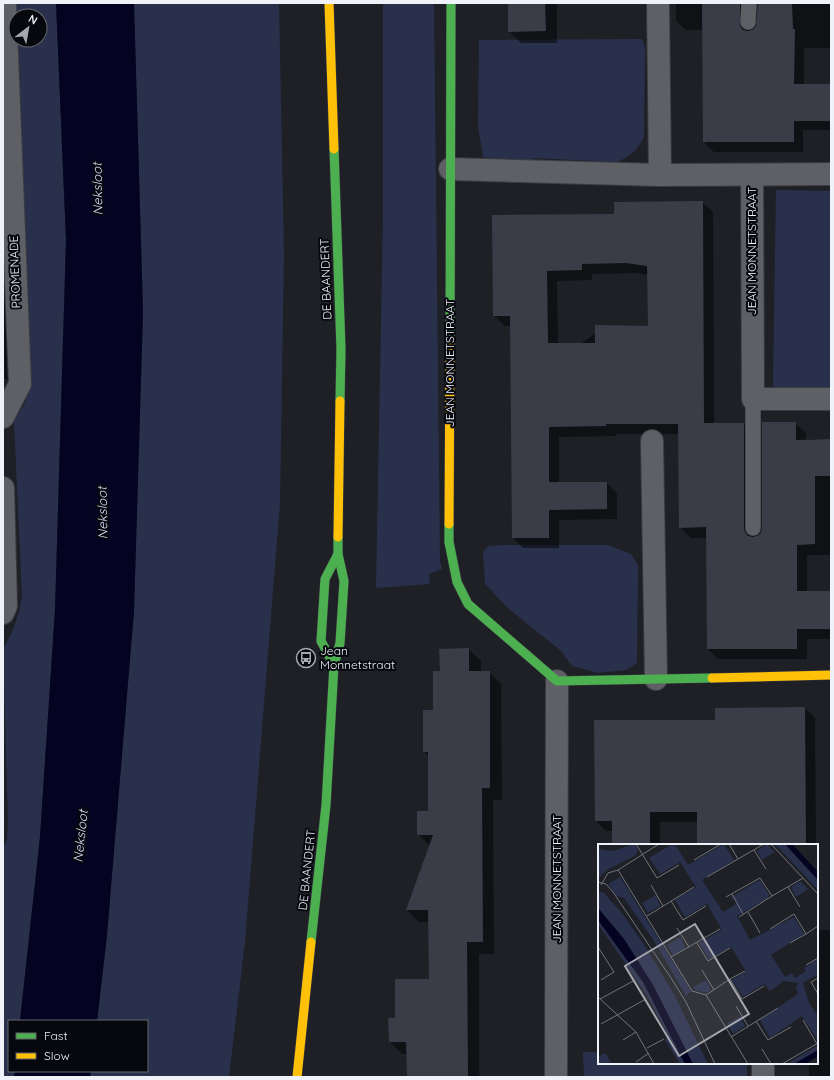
<svg xmlns="http://www.w3.org/2000/svg" width="834" height="1080" viewBox="0 0 834 1080" font-family="Quicksand,sans-serif">
<rect width="100%" height="100%" fill="#1e2026"/>
<g fill="#29304c">
<path d="M16,3H56L66,240L55,610L40,837L20,1021H9V1071H15L14,1077H3V847L7,840L8,823L3,649C13,632 19,616 22,597L14,421L25,403L29,386L30,359L18,40H40V16H17Z"/>
<path d="M134,3H279L284,253L280,503L245,942L229,1077H90L91,1071H147V1021H97L107,935L134,611L143,312Z"/>
<path d="M383,3H434L440,561L442,569L429,574L430,584L376,588L383,215Z"/>
<path d="M642,39L645,48L644,137C638,150 629,158 616,162L533,158L532,164L493,160L483,157L478,126L479,40Z"/>
<path d="M776,190L831,191V392L802,391L773,387Z"/>
<path d="M505,545H608L631,554L638,565L637,663L626,670L598,673L572,666L561,651L509,609L485,584L483,552L488,546Z"/>
<path d="M583,1052H599V1063H747V1077H584Z"/>
</g>
<g fill="#050322">
<path d="M56,3H134L143,312L134,611L107,935L97,1021H20L40,837L55,610L66,240Z"/>
<path d="M15,1071H91L90,1077H14Z"/>
</g>
<g fill="#0007" fill-rule="evenodd">
<path d="M509,3H557V43H521L509,31Z"/>
<path d="M676,3H831V48H804V85H831V130H803V152H714L704,142L703,30H686L676,21ZM758,4L757,27L753,31L749,32V13L754,5Z"/>
<path d="M702,202L713,212L714,424H744L754,434V538L761,533L795,423L806,433V439H831V555H807V592H831V639H807V659H718L708,649L707,538H691L680,527L679,434H616V436L559,437V483H607L617,494V519L559,520V548H523L513,538L511,326H505L494,316L493,216L615,215ZM637,273L648,275L649,327L596,333L580,344H558L557,281L592,280V274Z"/>
<path d="M3,243L8,248L10,379H3Z"/>
<path d="M469,650L481,661V672H489L501,684L502,800H493L494,954H479V1073L481,1077H409L408,1075L407,1054H402L390,1042L396,1019L430,980L429,922H419L407,910L430,846L418,834L429,812V757L424,751L434,711L441,672Z"/>
<path d="M805,708L815,718L816,845H698V822H660V845H613V831H606L596,821L716,721Z"/>
<path d="M817,930H831V1077H809V1063H817Z"/>
</g>
<g fill="#3a3d48" fill-rule="evenodd">
<path d="M508,3H545L546,31L508,32Z"/>
<path d="M702,3H740V26L743,30L748,31L752,30L756,27L758,3H792L793,29H795L794,84H831V121H794V142H703Z"/>
<path d="M703,201L704,423H744V528L745,532L748,536L753,537L757,536L761,533L762,528V422H796V440L831,439V476H815V544L797,545V591H831V629H797V649H707L706,527L679,528L678,424H606V426L549,427V482H607V509L549,510V538H512L510,316H493L492,215L614,214V202ZM626,263L647,266L648,326L595,325V343H548L547,271L582,270V264Z"/>
<path d="M469,648V671H490V788H482L483,942H467L468,1077L407,1076L406,1042H389L388,1018H395V979H429L428,910H406L433,835H417V811H428V752H423V710H433V671H440L439,649Z"/>
<path d="M805,707L806,845H697V812H650V845H612V821H595L594,720H715V708Z"/>
</g>
<g fill="none" stroke-linecap="round" stroke-linejoin="round">
<g stroke="#3b3c41" stroke-width="16">
<g id="lane">
<path d="M748,22L749,3"/>
<path d="M753,399V528"/>
</g>
</g>
<g stroke="#3b3c41" stroke-width="24">
<g id="street">
<path d="M658,3L660,175"/>
<path d="M450,169L660,175L831,174"/>
<path d="M752,175L753,399H831"/>
<path d="M3,417L20,384L5,3"/>
<path d="M652,441L656,679"/>
<path d="M3,488L6,606L3,613"/>
<path d="M763,1063V1077"/>
<path d="M556,1077L557,681"/>
</g>
</g>
<g stroke="#3b3c41" stroke-width="10">
<g id="fast">
<path d="M334,149L341,349L340,401"/>
<path d="M450,347L451,3"/>
<path d="M449,524V542L457,582L468,604L557,681L712,678"/>
<path d="M334,665L321,641L325,579L338,554"/>
<path d="M311,942L326,805L334,665L340,643L344,581L338,554V537"/>
</g>
</g>
<g stroke="#3b3c41" stroke-width="10">
<g id="slow">
<path d="M329,3L334,149"/>
<path d="M449,524L450,347"/>
<path d="M338,537L340,401"/>
<path d="M712,678L831,675"/>
<path d="M297,1077L311,942"/>
</g>
</g>
<use href="#lane" stroke="#5f6065" stroke-width="15"/>
<use href="#street" stroke="#5f6065" stroke-width="22"/>
<use href="#fast" stroke="#4caf50" stroke-width="9"/>
<use href="#slow" stroke="#ffc107" stroke-width="9"/>
</g>
<defs>
<g id="bus-ring" transform="scale(1)"><circle r="9.5" fill="#07080d" stroke="#a6a8b0" stroke-width="1.5"/><path d="M-5-6H5V4H4V6H2V4H-2V6H-4V4H-5ZM-3.5-4V0h7V-4ZM-3.5 1.2v1.5H-2V1.2ZM2 1.2v1.5H3.5V1.2Z" fill="#a6a8b0"/></g>
</defs>
<g fill-rule="evenodd">
<use href="#bus-ring" x="306" y="658"/>
</g>
<g text-anchor="middle" stroke-width="4" stroke-linejoin="round" paint-order="stroke">
<g font-size="12" fill="#f0f2fa" stroke="#07080d">
<text transform="translate(752 251) rotate(-90)" y="4">JEAN MONNETSTRAAT</text>
<text transform="translate(15 272) rotate(-92)" y="4">PROMENADE</text>
<text transform="translate(326 279) rotate(-92)" y="4">DE BAANDERT</text>
<text transform="translate(450 363) rotate(-90)" y="4">JEAN MONNETSTRAAT</text>
<text transform="translate(307 870) rotate(-84)" y="4">DE BAANDERT</text>
<text transform="translate(557 879) rotate(-90)" y="4">JEAN MONNETSTRAAT</text>
</g>
<g font-size="12" fill="#f0f2fa" stroke="#07080d" text-anchor="start">
<text x="320" y="655">Jean<tspan x="320" dy="14">Monnetstraat</tspan></text>
</g>
<g font-size="13" font-style="italic" fill="#d6dffc" stroke="#07080d">
<text transform="translate(97 189) rotate(-91)" y="5">Neksloot</text>
<text transform="translate(102 513) rotate(-91)" y="5">Neksloot</text>
<text transform="translate(80 836) rotate(-84)" y="5">Neksloot</text>
</g>
</g>
<g transform="translate(598 844)">
<rect width="220" height="220" fill="#1e2026"/>
<path d="M36,0L40,5L38,11L9,26L0,35V5L15,7ZM74,0H77L90,21L126,0L136,16L104,36L125,68L140,59L133,53L162,36L171,51L170,54L139,72L152,96L196,73L206,90L173,111L187,133L194,129L197,134L208,127L206,124L220,115V130L205,139L211,159L220,172V197L204,172L172,194L162,176L200,150L198,145L200,139L186,137L172,147L166,140L145,153L134,136L148,127L133,103L111,115L101,99L123,86L122,82L109,60L87,73L77,56L98,43L82,18L62,30L51,14ZM169,0L176,8L164,16L159,7ZM177,0H187L220,36V46ZM22,33L93,147L88,152L56,97L26,54L19,52L10,40ZM202,37L210,45L198,53L193,43ZM0,48H5L24,69L49,105L76,150L110,220H95L55,141L26,95L0,64ZM58,51L62,62L50,69L44,59ZM0,76L45,138L87,220H82L67,196L70,191L48,150L0,80ZM83,93L87,104L75,111L69,101ZM108,136L113,146L108,149L97,146L95,143ZM142,172L147,182L135,190L129,180ZM220,201V206L196,220H189ZM7,209L14,220H0V213Z" fill="#29304c"/>
<path d="M187,0H194L220,28V36ZM0,64L26,95L55,141L95,220H87L45,138L0,76ZM220,206V212L207,220H196Z" fill="#050322"/>
<path fill="none" stroke="#72747b" stroke-width="1" d="M38,0L59,34L81,21M131,0L140,15L166,0M173,0L220,50M156,6L168,25M96,16L123,0M20,26L94,147L108,151L132,135L144,155L166,142M109,33L140,15M0,38L8,40L15,48L73,134L88,158L117,220M3,41L10,29L20,26L61,0M53,41L65,62M190,43L202,63M134,50L145,70M128,53L162,34L174,52L205,34M73,57L85,76L108,62M150,68L162,89M49,72L96,43M141,73L174,52M79,84L91,103M172,85L196,70L208,90L220,82M99,99L110,117L132,104M192,99L208,90M0,103L16,128L3,136M73,113L122,85M208,121L220,114M104,126L116,146M220,134L213,138L220,150M132,135L147,127M108,151L150,220M0,153L38,188L56,220M2,155L37,136M138,162L150,182M205,176L219,200M158,177L170,196L193,183M3,180L48,155M133,193L180,164M25,196L38,188M49,204L66,195M164,205L173,220M38,218L51,209M184,220L220,199"/>
<path fill="#a6a8b0" fill-opacity="0.15" stroke="#a6a8b0" stroke-width="2" d="M97,80L151,170L81,212L27,122Z"/>
<rect width="220" height="220" fill="none" stroke="#f0f2fa" stroke-width="2"/>
</g>
<rect width="834" height="1080" fill="none" stroke="#f0f2fa" stroke-width="8"/>
<rect x="8" y="1020" width="140" height="52" fill="#07080d" stroke="#64666c"/>
<rect x="16" y="1033" width="20" height="6" fill="#4caf50" stroke="#64666c"/>
<text x="44" y="1040" font-size="12" fill="#f0f2fa">Fast</text>
<rect x="16" y="1053" width="20" height="6" fill="#ffc107" stroke="#64666c"/>
<text x="44" y="1060" font-size="12" fill="#f0f2fa">Slow</text>
<g transform="translate(28 28) rotate(31)"><circle r="19" fill="#07080d" stroke="#64666c"/>
<path d="M0-3L7 15L0 10L-7 15Z" fill="#a6a8b0"/>
<text y="-6" font-size="11" font-weight="bold" text-anchor="middle" fill="#f0f2fa">N</text>
</g>
</svg>
